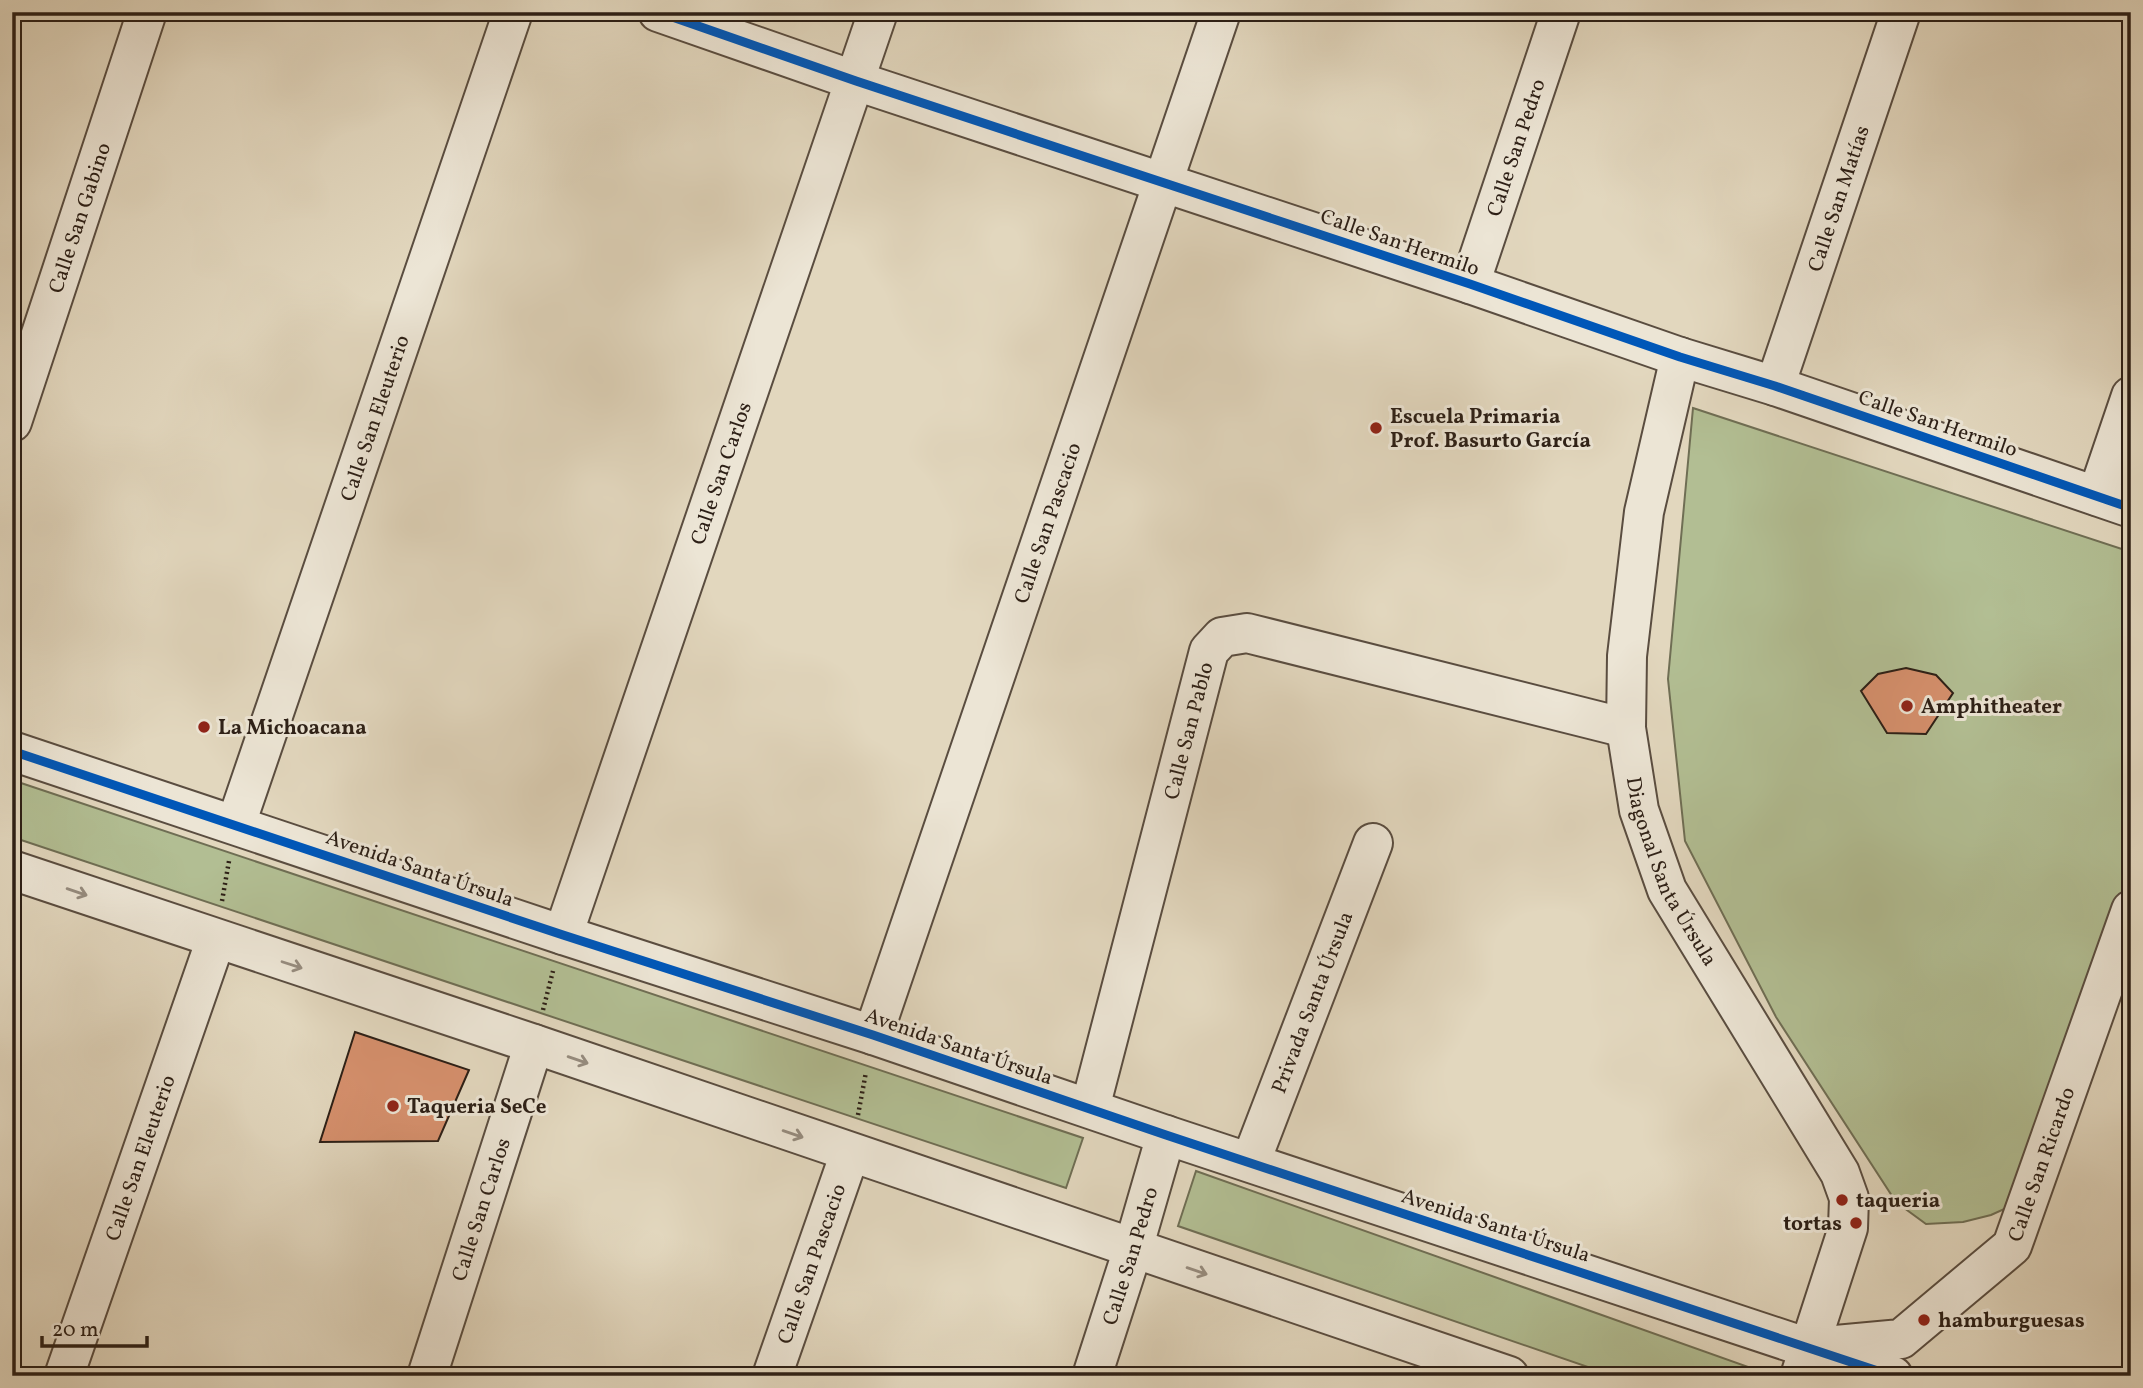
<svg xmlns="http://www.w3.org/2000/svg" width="2143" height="1388" viewBox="0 0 2143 1388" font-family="Vollkorn,serif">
<rect width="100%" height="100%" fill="#e2d7be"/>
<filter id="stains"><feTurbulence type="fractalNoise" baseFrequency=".00286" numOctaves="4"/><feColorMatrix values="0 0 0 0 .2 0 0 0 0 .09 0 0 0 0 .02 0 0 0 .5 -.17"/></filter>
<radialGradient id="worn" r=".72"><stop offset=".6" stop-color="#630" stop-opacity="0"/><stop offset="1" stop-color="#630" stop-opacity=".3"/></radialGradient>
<g fill="#b2be93" stroke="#6f6e54" stroke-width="2">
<path d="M1693,408L2131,552V872L2011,1206L1991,1215L1963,1222L1926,1224L1896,1202L1776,1017L1685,841L1668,679Z"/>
<path d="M12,780L1083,1138L1066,1188L12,837Z"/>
<path d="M1196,1171L1768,1374L1767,1376H1614L1178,1226Z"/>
</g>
<g fill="#d6906d" stroke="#2c1f16" stroke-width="2">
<path d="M1906,668L1936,675L1953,693L1926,734L1887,733L1861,691L1878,674Z"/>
<path d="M355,1032L469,1070L438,1141L320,1142Z"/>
</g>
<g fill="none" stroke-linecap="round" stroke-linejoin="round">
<g stroke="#5a4d40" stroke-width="42">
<g id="minor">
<path d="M658,12L856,81L1470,284L1680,357L1775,386L2131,508"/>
<path id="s1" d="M1470,284L1561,12"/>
<path id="s2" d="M1680,357L1644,512L1627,656L1626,728L1639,810L1667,890L1840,1173L1849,1198L1848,1228L1800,1376"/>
<path id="s3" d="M1775,386L1901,12"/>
<path id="s4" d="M12,422L147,12"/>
<path d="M2097,496L2131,396"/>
<path d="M12,751L563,935L873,1035L1166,1135L1893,1376"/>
<path id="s5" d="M236,824L513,12"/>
<path d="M12,870L534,1044L1509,1376"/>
<path id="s6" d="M563,935L878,12"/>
<path id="s7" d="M873,1035L1221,12"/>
<path id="s8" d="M1090,1108L1209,651L1222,637L1247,633L1626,728"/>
<path id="s9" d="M1251,1161L1373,843"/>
<path id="s10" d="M1825,1346L1901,1339L2012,1246L2131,910"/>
<path id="s11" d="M64,1376L216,939"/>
<path id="s12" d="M427,1376L534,1044"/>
<path id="s13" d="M772,1376L850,1153"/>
<path id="s14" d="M1092,1376L1133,1249L1166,1135"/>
</g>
</g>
<g stroke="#2c1f16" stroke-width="4.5" stroke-dasharray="2 3.5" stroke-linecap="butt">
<path d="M222,901L229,861"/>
<path d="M543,1010L553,971"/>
<path d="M858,1115L866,1072"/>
</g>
<use href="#minor" stroke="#ece5d5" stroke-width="38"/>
<g stroke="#ece5d5" stroke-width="13">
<g id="cycleway">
<path d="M658,12L856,81L1470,284L1680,357L1775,386L2131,508"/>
<path d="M12,751L563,935L873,1035L1166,1135L1893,1376"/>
</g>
</g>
<use href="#cycleway" stroke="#0057b8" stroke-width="9"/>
</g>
<defs><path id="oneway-shaft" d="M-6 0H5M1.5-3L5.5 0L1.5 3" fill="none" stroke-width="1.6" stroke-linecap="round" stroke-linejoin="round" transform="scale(1.75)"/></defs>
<g stroke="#968c7f">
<use href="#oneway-shaft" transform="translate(77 892) rotate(19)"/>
<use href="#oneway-shaft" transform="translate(292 965) rotate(18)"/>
<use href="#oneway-shaft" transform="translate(578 1060) rotate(19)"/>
<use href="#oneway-shaft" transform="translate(793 1134) rotate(19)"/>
<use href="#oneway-shaft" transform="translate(1197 1271) rotate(19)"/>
</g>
<g fill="#8f2418" stroke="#ece5d5" stroke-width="2.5">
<circle cx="1376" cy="428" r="7"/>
<circle cx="1907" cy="706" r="7"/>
<circle cx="204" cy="727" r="7"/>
<circle cx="393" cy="1106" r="7"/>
<circle cx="1842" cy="1200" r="7"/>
<circle cx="1856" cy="1223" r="7"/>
<circle cx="1924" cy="1320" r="7"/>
</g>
<g text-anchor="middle" stroke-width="6" stroke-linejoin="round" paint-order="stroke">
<g font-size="21" fill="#2c1f16" stroke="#ece5d5">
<text dy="7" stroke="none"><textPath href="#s1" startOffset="144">Calle San Pedro</textPath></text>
<text dy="7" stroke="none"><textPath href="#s3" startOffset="198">Calle San Matías</textPath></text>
<text dy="7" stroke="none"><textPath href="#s4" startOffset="215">Calle San Gabino</textPath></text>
<text transform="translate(1400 242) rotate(19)" y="7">Calle San Hermilo</text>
<text dy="7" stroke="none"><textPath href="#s5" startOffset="429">Calle San Eleuterio</textPath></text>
<text transform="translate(1938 423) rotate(19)" y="7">Calle San Hermilo</text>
<text dy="7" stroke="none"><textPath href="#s6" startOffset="488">Calle San Carlos</textPath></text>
<text dy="7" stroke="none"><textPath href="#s7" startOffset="541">Calle San Pascacio</textPath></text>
<text dy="7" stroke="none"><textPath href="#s8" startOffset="390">Calle San Pablo</textPath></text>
<text transform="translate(420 868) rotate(19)" y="7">Avenida Santa Úrsula</text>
<text dy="7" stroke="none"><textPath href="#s2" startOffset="528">Diagonal Santa Úrsula</textPath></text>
<text dy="7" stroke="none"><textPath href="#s9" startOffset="170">Privada Santa Úrsula</textPath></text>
<text transform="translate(959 1046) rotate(19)" y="7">Avenida Santa Úrsula</text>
<text dy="7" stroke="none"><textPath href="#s11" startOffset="231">Calle San Eleuterio</textPath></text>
<text dy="7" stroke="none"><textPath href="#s10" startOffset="308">Calle San Ricardo</textPath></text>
<text dy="7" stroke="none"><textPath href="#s12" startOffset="175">Calle San Carlos</textPath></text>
<text transform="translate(1496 1225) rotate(18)" y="7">Avenida Santa Úrsula</text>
<text dy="7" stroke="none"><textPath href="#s14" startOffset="126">Calle San Pedro</textPath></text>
<text dy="7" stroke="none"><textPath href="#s13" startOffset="119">Calle San Pascacio</textPath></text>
</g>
<g font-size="21" font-weight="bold" fill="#2c1f16" stroke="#ece5d5" text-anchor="start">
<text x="1390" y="423">Escuela Primaria<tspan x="1390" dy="24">Prof. Basurto García</tspan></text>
<text x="1921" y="713">Amphitheater</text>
<text x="218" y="734">La Michoacana</text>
<text x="407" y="1113">Taqueria SeCe</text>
<text x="1856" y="1207">taqueria</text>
<text x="1842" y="1230" text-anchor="end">tortas</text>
<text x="1938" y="1327">hamburguesas</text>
</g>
</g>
<rect width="2143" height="1388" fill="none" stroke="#e2d7be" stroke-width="42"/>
<rect x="14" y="14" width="2115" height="1360" fill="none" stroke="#2c1f16" stroke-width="3.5"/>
<rect x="21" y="21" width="2101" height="1346" fill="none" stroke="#2c1f16" stroke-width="2"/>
<path d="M42 1336v10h105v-10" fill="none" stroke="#2c1f16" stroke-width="3.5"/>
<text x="52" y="1336" font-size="21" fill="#2c1f16" stroke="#ece5d5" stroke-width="5" paint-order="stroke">20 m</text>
<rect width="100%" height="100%" filter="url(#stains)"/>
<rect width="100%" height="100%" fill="url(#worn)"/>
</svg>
